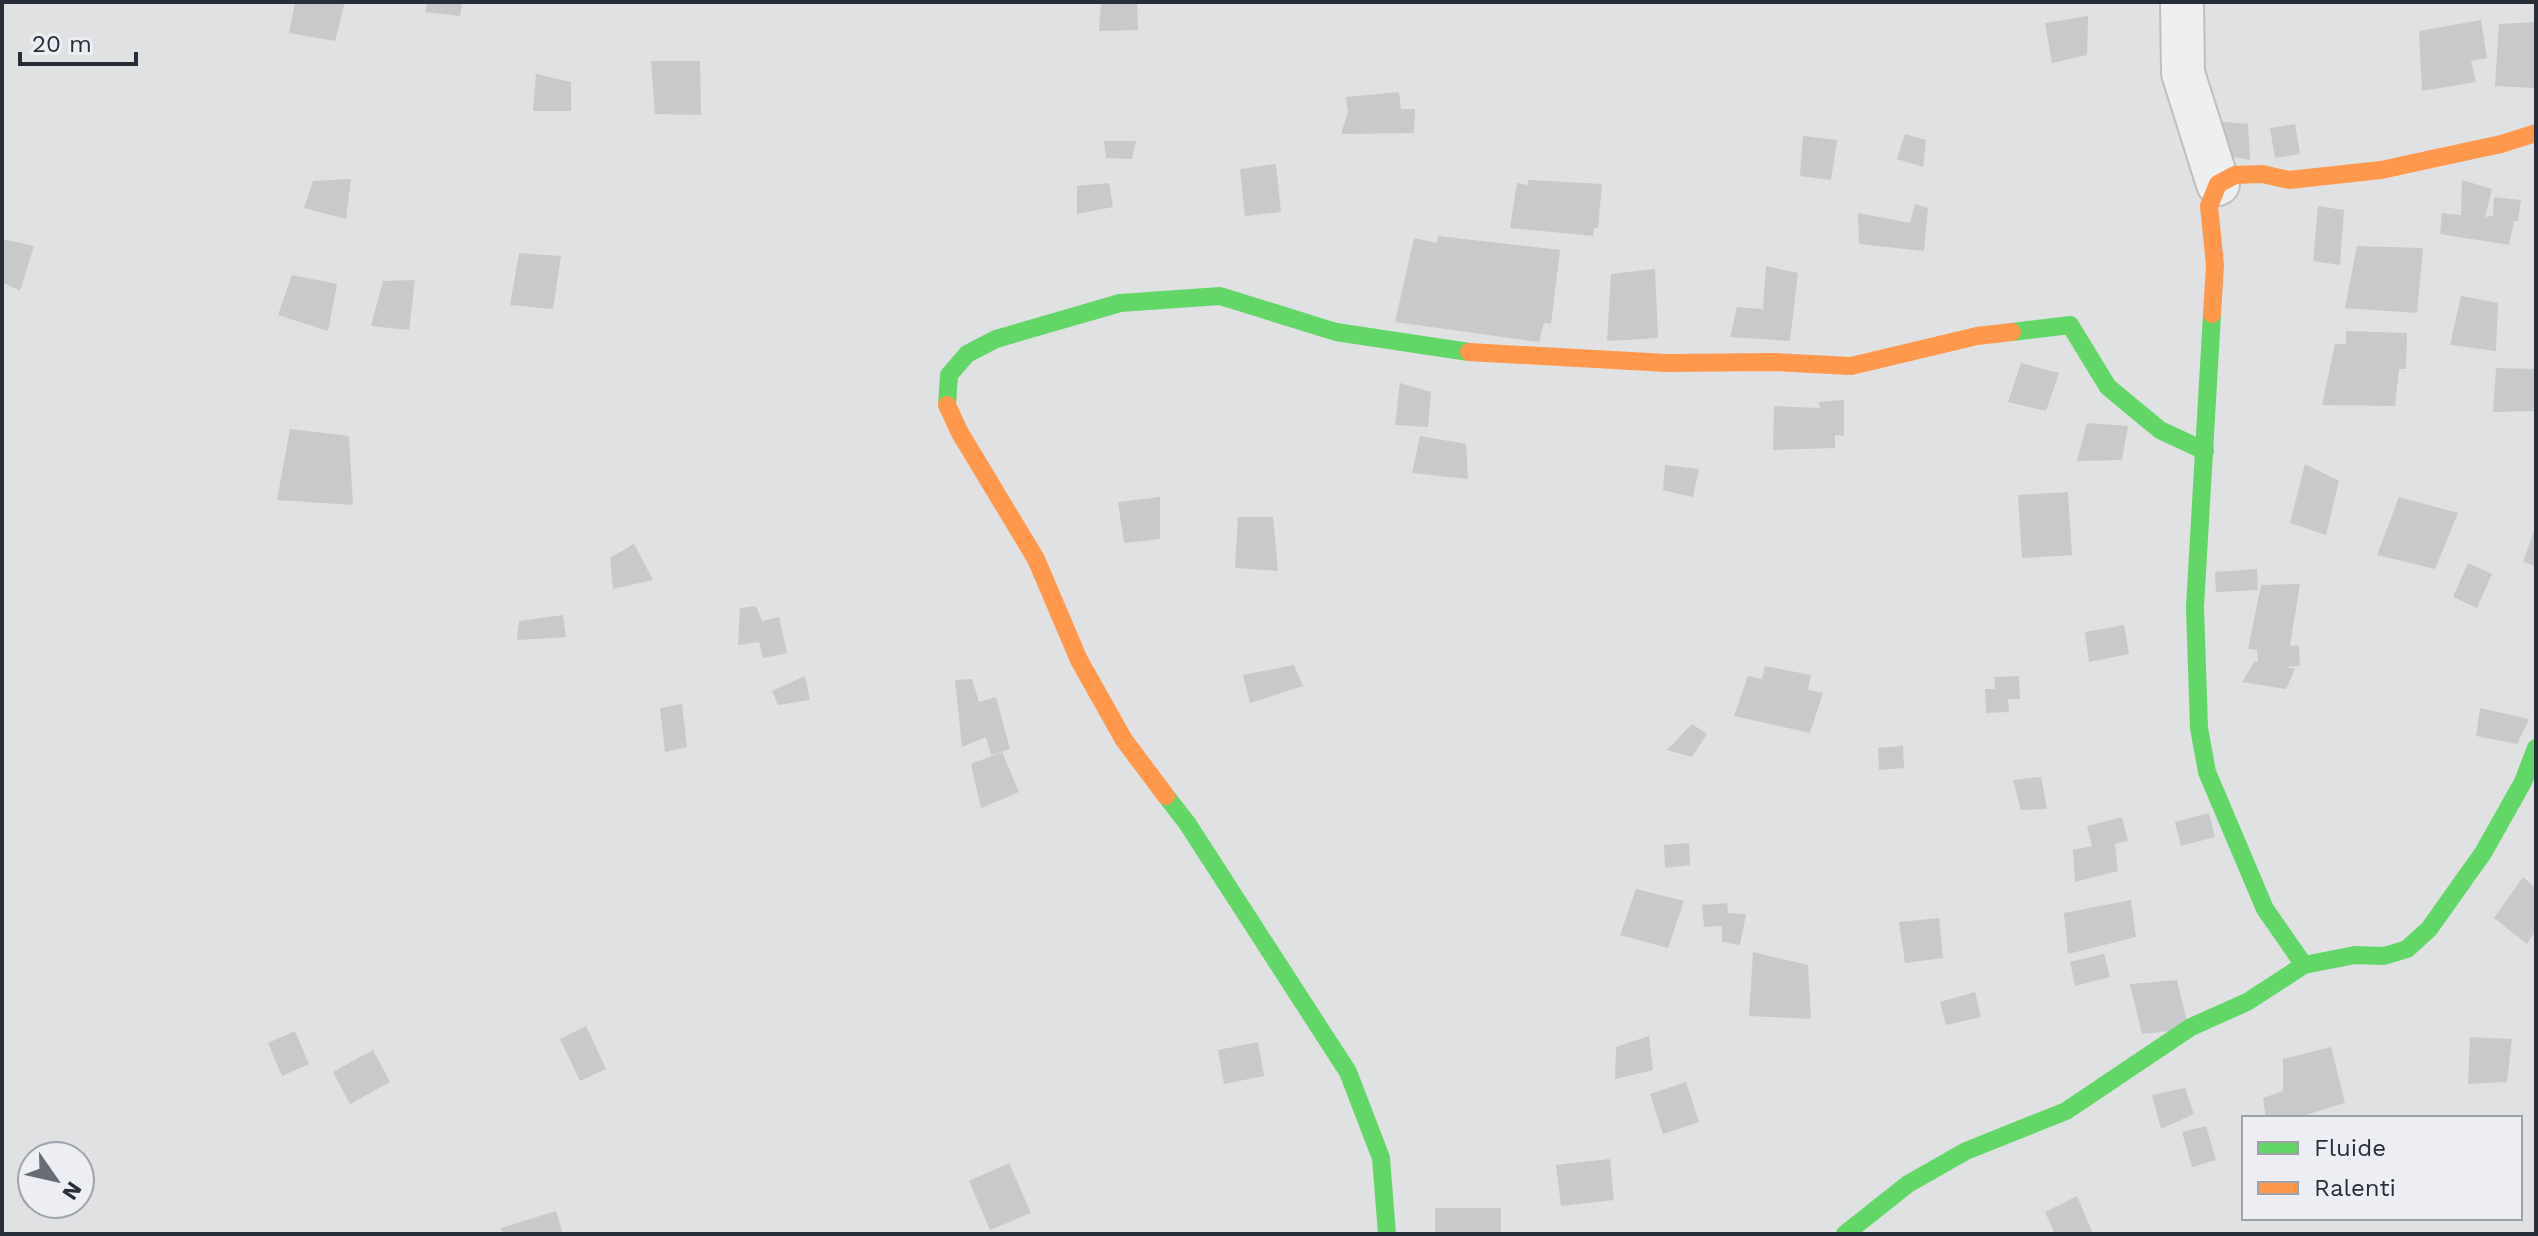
<svg xmlns="http://www.w3.org/2000/svg" width="2538" height="1236" viewBox="0 0 2538 1236" font-family="'Work Sans',sans-serif">
<rect width="100%" height="100%" fill="#dfe1e3"/>
<g fill="#c7c9cb">
<path d="M295,2H345L335,41L289,33Z"/>
<path d="M428,2H462L460,16L425,12Z"/>
<path d="M1101,2H1137L1138,30L1099,31Z"/>
<path d="M2088,16L2087,55L2052,63L2045,23Z"/>
<path d="M2481,20L2487,58L2471,61L2476,82L2422,91L2419,31Z"/>
<path d="M2536,22V88L2495,86L2499,24Z"/>
<path d="M651,61H700L701,115L655,114Z"/>
<path d="M536,74L571,82V111H533Z"/>
<path d="M1399,92L1401,109H1415L1414,133L1341,134L1348,112L1346,97Z"/>
<path d="M2213,121L2248,124L2250,160L2219,154Z"/>
<path d="M2295,124L2300,154L2275,158L2270,128Z"/>
<path d="M1905,134L1926,140L1923,167L1897,159Z"/>
<path d="M1803,136L1837,140L1831,180L1800,176Z"/>
<path d="M1104,141H1136L1132,159L1106,158Z"/>
<path d="M1276,164L1281,212L1245,216L1240,169Z"/>
<path d="M351,179L346,219L304,208L313,181Z"/>
<path d="M1528,180L1602,184L1598,228H1594L1593,236L1510,228L1517,183L1528,185Z"/>
<path d="M2462,180L2492,189L2485,217L2493,216L2494,197L2521,200L2518,221H2514L2509,245L2440,234L2442,213L2461,215Z"/>
<path d="M1109,183L1113,207L1077,214V186Z"/>
<path d="M1915,204L1928,208L1924,251L1859,244L1858,213L1910,223Z"/>
<path d="M2318,206L2344,210L2340,265L2313,261Z"/>
<path d="M1438,236L1560,250L1551,324L1544,323L1539,342L1395,322L1414,238L1437,243Z"/>
<path d="M2,239L34,246L20,291L2,282Z"/>
<path d="M2357,246L2423,248L2417,313L2345,308Z"/>
<path d="M519,253L561,256L553,309L510,305Z"/>
<path d="M1766,266L1798,273L1790,341L1730,337L1737,307L1763,309Z"/>
<path d="M1655,269L1658,338L1607,341L1611,274Z"/>
<path d="M292,275L337,284L328,331L278,315Z"/>
<path d="M415,280L409,330L371,326L383,281Z"/>
<path d="M2461,296L2498,303L2496,351L2450,345Z"/>
<path d="M2346,331L2407,333L2406,369H2399L2395,406L2322,405L2335,344H2346Z"/>
<path d="M2021,363L2059,373L2046,411L2008,402Z"/>
<path d="M2496,368L2536,369V411L2493,412Z"/>
<path d="M1400,383L1431,392L1428,427L1395,425Z"/>
<path d="M1844,400V436L1835,435V448L1773,450L1774,406L1820,408L1819,402Z"/>
<path d="M2087,423L2128,426L2122,460L2077,461Z"/>
<path d="M290,429L349,436L353,505L277,500Z"/>
<path d="M1420,436L1466,444L1468,479L1412,473Z"/>
<path d="M2305,464L2339,481L2326,535L2290,523Z"/>
<path d="M1665,465L1699,469L1693,497L1663,490Z"/>
<path d="M2068,492L2072,555L2022,558L2018,495Z"/>
<path d="M1160,497V539L1124,543L1118,502Z"/>
<path d="M2399,497L2458,513L2435,569L2377,555Z"/>
<path d="M1238,517H1273L1278,571L1235,568Z"/>
<path d="M2536,525V566L2523,562Z"/>
<path d="M634,544L653,580L613,589L610,558Z"/>
<path d="M2468,563L2492,574L2477,608L2453,597Z"/>
<path d="M2257,569L2258,590L2216,592L2215,572Z"/>
<path d="M2300,584L2290,646L2299,645L2300,666L2285,667L2295,669L2286,689L2242,682L2255,661L2258,662L2257,650L2248,649L2261,585Z"/>
<path d="M756,606L762,621L779,617L787,653L763,658L759,642L738,645L740,608Z"/>
<path d="M563,615L566,637L517,640L519,621Z"/>
<path d="M2124,625L2129,654L2089,662L2085,632Z"/>
<path d="M1294,665L1303,686L1250,703L1243,675Z"/>
<path d="M1765,666L1811,675L1808,690L1823,693L1810,733L1734,716L1748,676L1762,679Z"/>
<path d="M805,676L810,700L778,705L772,691Z"/>
<path d="M2019,676L2020,699H2008L2009,712L1986,713L1985,689H1995L1994,677Z"/>
<path d="M972,679L979,702L996,697L1010,749L991,755L986,737L962,747L955,680Z"/>
<path d="M682,704L687,747L665,752L660,708Z"/>
<path d="M2480,708L2529,719L2517,744L2476,736Z"/>
<path d="M1692,724L1707,734L1692,757L1667,750Z"/>
<path d="M1903,746L1904,768L1879,770L1878,748Z"/>
<path d="M1002,752L1019,792L981,808L971,764Z"/>
<path d="M2041,777L2047,809L2021,810L2013,780Z"/>
<path d="M2209,813L2215,837L2181,846L2175,822Z"/>
<path d="M2122,817L2128,841L2115,844L2118,871L2075,882L2073,850L2092,846L2087,826Z"/>
<path d="M1689,843L1690,865L1665,868L1664,845Z"/>
<path d="M2523,877L2536,888V930L2527,944L2494,918Z"/>
<path d="M1636,889L1684,901L1668,948L1620,935Z"/>
<path d="M2131,900L2136,937L2068,954L2064,913Z"/>
<path d="M1727,903L1728,913L1746,914L1740,945L1722,942V926L1704,927L1702,905Z"/>
<path d="M1939,918L1943,958L1905,963L1899,922Z"/>
<path d="M1753,952L1808,965L1811,1019L1749,1016Z"/>
<path d="M2104,954L2110,977L2075,986L2070,962Z"/>
<path d="M2177,980L2189,1029L2142,1034L2130,984Z"/>
<path d="M1975,992L1981,1017L1946,1025L1940,1002Z"/>
<path d="M586,1026L606,1069L580,1081L560,1039Z"/>
<path d="M295,1031L309,1064L282,1076L268,1043Z"/>
<path d="M1649,1036L1653,1070L1615,1079L1616,1047Z"/>
<path d="M2470,1037L2512,1039L2507,1082L2468,1084Z"/>
<path d="M1258,1042L1264,1076L1224,1084L1218,1050Z"/>
<path d="M2331,1047L2345,1103L2296,1118H2266L2263,1098L2283,1091V1059Z"/>
<path d="M373,1050L390,1082L350,1104L333,1072Z"/>
<path d="M1686,1082L1699,1122L1663,1134L1650,1094Z"/>
<path d="M2185,1088L2194,1114L2161,1129L2152,1095Z"/>
<path d="M2206,1126L2216,1160L2192,1167L2182,1132Z"/>
<path d="M1610,1159L1614,1200L1561,1206L1556,1165Z"/>
<path d="M1009,1163L1031,1213L990,1230L969,1181Z"/>
<path d="M2077,1196L2093,1234H2055L2045,1212Z"/>
<rect x="1435" y="1208" width="66" height="26"/>
<path d="M556,1211L563,1234H503L501,1228Z"/>
</g>
<g fill="none" stroke-linecap="round" stroke-linejoin="round">
<g stroke="#bdbfc1" stroke-width="46">
<path id="street" d="M2182,2L2183,73L2218,184"/>
</g>
<use href="#street" stroke="#eeeff0" stroke-width="42"/>
<g stroke="#63d668" stroke-width="18">
<path d="M2212,314L2195,607L2199,728L2207,772L2265,909L2304,965"/>
<path d="M2012,332L2070,325L2108,387L2160,430L2205,451"/>
<path d="M947,405L949,375L967,354L996,339L1120,303L1220,296L1336,332L1469,352"/>
<path d="M1166,796L1187,823L1348,1072L1381,1158L1387,1234"/>
<path d="M1845,1234L1908,1184L1966,1151L2066,1111L2191,1027L2247,1002L2304,965L2355,955L2384,956L2407,949L2429,929L2483,853L2523,782L2536,748"/>
</g>
<g stroke="#ff974d" stroke-width="18">
<path d="M2212,314L2215,265L2209,206L2218,184L2235,175L2262,174L2289,180L2381,170L2501,144L2536,133"/>
<path d="M1469,352L1667,363L1773,362L1851,366L1977,336L2012,332"/>
<path d="M947,405L960,433L1036,559L1079,660L1124,740L1166,796"/>
</g>
</g>
<rect width="2538" height="1236" fill="none" stroke="#282d3a" stroke-width="8"/>
<rect x="2242" y="1116" width="280" height="104" fill="#eceef3" stroke="#9ea1a9" stroke-width="2"/>
<rect x="2258" y="1142" width="40" height="12" fill="#63d668" stroke="#9ea1a9" stroke-width="2"/>
<text x="2314" y="1156" font-size="24" fill="#282d3a">Fluide</text>
<rect x="2258" y="1182" width="40" height="12" fill="#ff974d" stroke="#9ea1a9" stroke-width="2"/>
<text x="2314" y="1196" font-size="24" fill="#282d3a">Ralenti</text>
<g transform="translate(56 1180) rotate(124)"><circle r="38" fill="#eceef3" stroke="#9ea1a9" stroke-width="2"/>
<path d="M0-6L14 30L0 20L-14 30Z" fill="#686c75"/>
<text y="-12" font-size="22" font-weight="bold" text-anchor="middle" fill="#282d3a">N</text>
</g>
<path d="M20 52v12h116v-12" fill="none" stroke="#282d3a" stroke-width="4"/>
<text x="32" y="52" font-size="24" fill="#282d3a" stroke="#eceef3" stroke-width="6" paint-order="stroke">20 m</text>
</svg>
